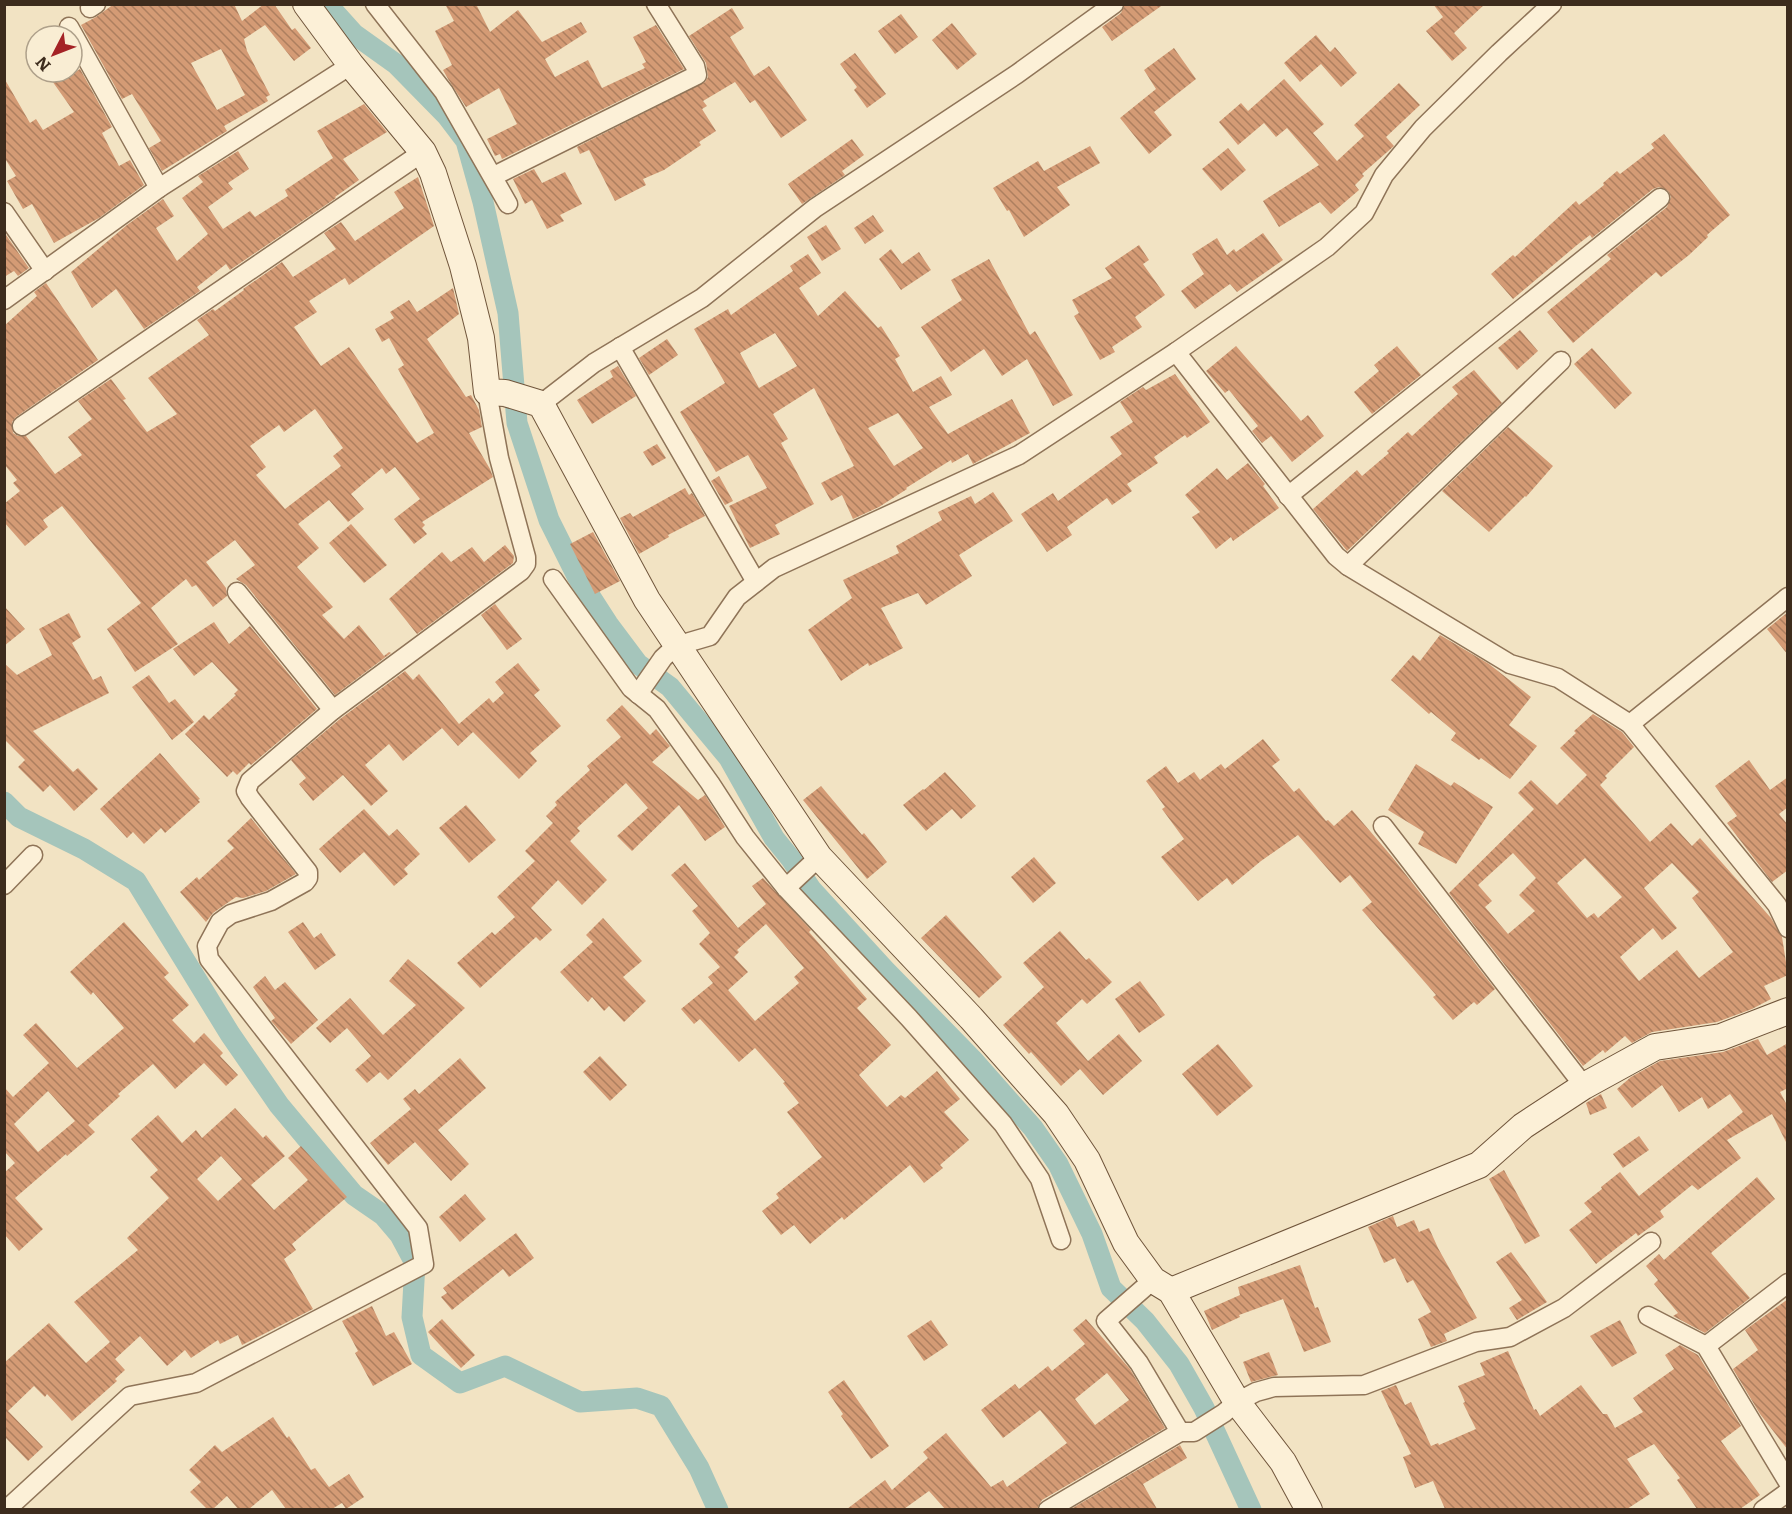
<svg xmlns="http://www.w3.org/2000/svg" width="1792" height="1514" viewBox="0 0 1792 1514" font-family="Literata,serif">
<defs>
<pattern id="building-back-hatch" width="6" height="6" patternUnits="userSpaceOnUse" patternTransform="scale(1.5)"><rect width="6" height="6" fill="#d49b75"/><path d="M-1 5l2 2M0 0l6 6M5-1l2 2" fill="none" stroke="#ad7f5f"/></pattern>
</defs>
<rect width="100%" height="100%" fill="#f2e3c3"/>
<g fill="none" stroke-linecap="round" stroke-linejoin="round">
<g stroke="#a5c5bb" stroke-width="21">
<path d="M327,4L354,34L396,64L447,116L466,141L483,202L508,313L517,423L549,520L577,576L608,624L638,664L670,687L729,758L774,838L791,859L811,889L885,970L972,1059L1033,1128L1058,1164L1092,1234L1111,1288L1145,1321L1179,1364L1204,1408L1251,1510"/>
<path d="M4,802L19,817L84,849L136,881L230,1034L279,1105L354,1195L383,1215L400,1235L415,1263L412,1317L421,1355L460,1383L505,1366L580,1402L637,1398L661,1406L699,1468L718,1510"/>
</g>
</g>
<g fill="url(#building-back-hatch)" fill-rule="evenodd">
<path d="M114,4H234L242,21L264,4H274L292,30L295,28L311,48L294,61L265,25L244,39L247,51L270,95L266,97L268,101L224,126L227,131L162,171L149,148L161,141L132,94L122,99L81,25L96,17ZM221,49L245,95L217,110L191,63Z"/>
<path d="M445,4H476L490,32L518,10L542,42L581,22L587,32L545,59L555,77L588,60L602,88L645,68L642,64L646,62L633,37L656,25L684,69L502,159L500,154L495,156L487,139L517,124L499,88L466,107L448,79L443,70L452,65L435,31L454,21Z"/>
<path d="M1125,4H1164L1112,41L1102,27L1121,13Z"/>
<path d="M1433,4H1485L1454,33L1467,48L1452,61L1426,31L1443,17Z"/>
<path d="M732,8L744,28L730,37L754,76L769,66L807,120L781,138L755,100L750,103L735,82L703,101L707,106L702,109L716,131L699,142L701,145L664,170L643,179L646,185L615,201L589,150L580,154L577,147L705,82L708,77L706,63L689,36Z"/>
<path d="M901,14L918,37L895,54L878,31Z"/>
<path d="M952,23L977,54L957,70L932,40Z"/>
<path d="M1316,35L1330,52L1335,47L1357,73L1341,87L1321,64L1300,82L1284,63Z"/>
<path d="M1174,48L1196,79L1154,112L1172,135L1149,154L1120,118L1156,89L1144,70Z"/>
<path d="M855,53L886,94L867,108L854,90L857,87L840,64Z"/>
<path d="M80,69L112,127L102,133L119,166L130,160L144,185L99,218L54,243L32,204L23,209L7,181L16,176L4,157V78L30,123L36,119L43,130L74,112L50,78L59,72H75Z"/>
<path d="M1284,79L1324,124L1313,133L1337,161L1364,136L1354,125L1399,83L1420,105L1386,137L1394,146L1362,174L1364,176L1355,185L1359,190L1331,214L1320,202L1279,227L1263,201L1319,165L1287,128L1276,137L1264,123L1238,145L1219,122L1241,103L1248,111Z"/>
<path d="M364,104L387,132L343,159L359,180L335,197L336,198L230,270L226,264L197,287L200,291L144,329L116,289L92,308L71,272L127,225L163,199L174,216L156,228L177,261L208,234L182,198L203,182L198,176L238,151L249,169L228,183L233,189L208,207L223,229L250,211L255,217L288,196L285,190L333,158L317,131Z"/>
<path d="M1664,134L1730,215L1707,235L1708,237L1689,255L1661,277L1656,272L1573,343L1547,312L1611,259L1607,255L1667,207L1671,197L1668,191L1659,187L1653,189L1592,238L1590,235L1577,245L1513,299L1491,274L1513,255L1515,257L1576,201L1579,205L1604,185L1603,183L1617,171L1620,174L1654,148L1651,144Z"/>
<path d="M852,139L864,155L842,171L845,175L802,204L788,184Z"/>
<path d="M1090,146L1100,163L1057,187L1070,205L1024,237L1009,210L1007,211L993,188L1038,161L1044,171Z"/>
<path d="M1228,148L1246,170L1221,191L1202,169Z"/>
<path d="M534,169L542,183L565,172L582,204L560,215L564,221L547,229L532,200L525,204L513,179Z"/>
<path d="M418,177L434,226L349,285L345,278L309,301L317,312L294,327L321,366L349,347L417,443L434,433L398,369L404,365L389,338L382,342L375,329L394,318L390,312L409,300L417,312L453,288L459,314L427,339L466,397L471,395L479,410L482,427L469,433L490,469L493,477L422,522L425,525L422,528L427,534L414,544L394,519L420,499L395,467L386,474L382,468L351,494L364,509L348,522L329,500L298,524L319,548L297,567L333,607L322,615L344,639L359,625L384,656L389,652L391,653L335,695L246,585L236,579L255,565L235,540L206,562L226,588L227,596L213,607L196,585L192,587L186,579L151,608L178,644L135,672L107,629L141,603L62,506L43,520L48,527L25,546L4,522V504L20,491L13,483L17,480L4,464V326L37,296L34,292L46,283L98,360L16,417L12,422L13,433L18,436H26L55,474L82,455L68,437L92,419L78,401L111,379L126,399L123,400L147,432L177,414L148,378L209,335L197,320L213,309L215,311L244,290L243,289L282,262L293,277L336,249L324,233L341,222L355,241L404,208L394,192ZM315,409L343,448L333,456L341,466L285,509L256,475L266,467L250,446L279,425L284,432Z"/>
<path d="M873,215L884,231L865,244L854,228Z"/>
<path d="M826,225L841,249L822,261L807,237Z"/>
<path d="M4,232L29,268L18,276L14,271L4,277Z"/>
<path d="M1263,233L1283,260L1237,292L1230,284L1195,309L1181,291L1204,274L1192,254L1217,238L1227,255L1234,249L1236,252Z"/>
<path d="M1139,245L1149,260L1143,264L1165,295L1135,317L1142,327L1112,347L1115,352L1100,360L1074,316L1079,313L1072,300L1112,278L1105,268Z"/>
<path d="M891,249L902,264L919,252L931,270L901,290L879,259Z"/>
<path d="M808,254L821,273L799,288L818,316L845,291L878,328L881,326L900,356L895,359L913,392L941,376L952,395L929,407L948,434L1012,399L1030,433L973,464L968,454L952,463L951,460L906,488L907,489L879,507L853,519L842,495L831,501L821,483L854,466L814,388L773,414L788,439L781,443L814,504L775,525L780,534L750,548L729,506L767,488L748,455L716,472L680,412L725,383L694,329L728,309L731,315L793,271L790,266ZM775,333L797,366L759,388L740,353ZM898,413L923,448L894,466L868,428Z"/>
<path d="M989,259L1030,335L1035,331L1073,395L1053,406L1027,359L1002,376L984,349L951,372L921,327L962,300L951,280Z"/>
<path d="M1520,330L1538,351L1517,370L1498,348Z"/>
<path d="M667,339L678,355L649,375L639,358Z"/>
<path d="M1236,346L1301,421L1308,415L1324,436L1292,462L1271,436L1262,443L1252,431L1258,426L1229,390L1225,393L1206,371Z"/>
<path d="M1397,346L1421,375L1372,414L1354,392L1379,371L1374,365Z"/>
<path d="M1592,348L1632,393L1615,409L1574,364Z"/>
<path d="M618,366L636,396L592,424L577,400L613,377L610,371Z"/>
<path d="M1474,370L1502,403L1347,551L1313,509L1357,470L1362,476L1389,453L1387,451L1408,432L1412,436L1458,394L1452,387Z"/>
<path d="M1175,374L1210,422L1187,438L1185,435L1154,457L1158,463L1127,484L1132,491L1112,505L1107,498L1067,527L1072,535L1047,552L1021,514L1053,493L1058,501L1122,454L1110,437L1133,422L1120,402L1143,387L1146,390Z"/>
<path d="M1508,427L1553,466L1526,497L1525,496L1489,532L1442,491Z"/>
<path d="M657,444L666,458L652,466L643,452Z"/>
<path d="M1248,463L1265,484L1263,486L1279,508L1233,541L1231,537L1216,549L1192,517L1200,512L1185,495L1217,468L1227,480Z"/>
<path d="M719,476L733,501L725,505L711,481Z"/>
<path d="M685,488L689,495L692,493L705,516L668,535L669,537L639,554L620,518L630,513L633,517Z"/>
<path d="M993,492L1013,521L959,555L972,576L926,605L918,593L881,608L903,648L869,666L868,663L841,681L808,630L852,598L843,580L899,553L896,546L942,520L938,512L971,496L975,504Z"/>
<path d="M351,524L387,565L364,583L329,543Z"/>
<path d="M593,532L620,581L595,594L570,544Z"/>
<path d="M505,545L514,556L513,563L417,634L389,599L442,552L451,562L472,547L484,562Z"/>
<path d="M495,604L522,639L507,650L481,615Z"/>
<path d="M4,606L25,629L4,646Z"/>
<path d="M1788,612V655L1767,629Z"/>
<path d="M69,613L81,637L72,643L93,680L101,676L109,693L33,731L73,772L78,768L98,789L74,811L50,785L43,792L18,767L25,760L4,739V663L17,675L52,655L39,629Z"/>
<path d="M214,622L229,644L250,626L317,709L251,765L249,763L237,775L233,771L227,777L185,734L204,715L209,720L236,695L234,694L238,690L212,662L194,676L173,649Z"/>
<path d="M1440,635L1489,664L1531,697L1509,725L1537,746L1510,779L1481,758L1479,760L1451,740L1456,733L1431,712L1429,714L1391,680L1413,655L1420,661Z"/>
<path d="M518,663L540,690L534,695L561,726L530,753L537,761L519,779L473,732L458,746L442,728L403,761L389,744L365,765L388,791L371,806L343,775L313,801L299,784L306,778L291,760L340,719L405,671L413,680L419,674L459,724L489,698L493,703L504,693L495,682Z"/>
<path d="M149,675L169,703L175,699L194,722L172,740L132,687Z"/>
<path d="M622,705L650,735L656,729L670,746L652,762L698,800L705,795L725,827L705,841L679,805L632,851L617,836L648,808L626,783L577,828L580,831L570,841L607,880L582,905L558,880L531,908L552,930L540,941L536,937L480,988L457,963L492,932L495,935L515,917L497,897L535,861L525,851L553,823L546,816L557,805L555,802L590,770L587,766L621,737L606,720Z"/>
<path d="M1593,714L1622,732L1634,747L1605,776L1607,778L1600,785L1650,842L1671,823L1692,846L1700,838L1771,918L1782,937L1788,975L1764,986L1771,999L1752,1009L1717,1022L1652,1032L1632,1043L1625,1036L1605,1053L1603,1050L1583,1066L1449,893L1534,809L1518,793L1531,780L1557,805L1587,775L1560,748L1576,733L1574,731ZM1513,853L1536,878L1519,895L1535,911L1508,934L1485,907L1492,901L1478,885ZM1585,858L1622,897L1598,918L1594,913L1587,918L1557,883ZM1672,863L1699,892L1692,898L1733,952L1699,978L1677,950L1639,981L1620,957L1653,928L1662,940L1677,928L1644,888Z"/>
<path d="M1263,739L1280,760L1272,766L1294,792L1299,788L1326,821L1328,820L1334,826L1352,810L1393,858L1495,989L1477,1005L1474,1002L1453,1020L1433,997L1436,995L1362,910L1372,902L1350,875L1340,883L1298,835L1261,861L1232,885L1227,878L1198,901L1174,873L1161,857L1184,839L1162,809L1165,807L1146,781L1166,766L1178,783L1194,772L1200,780L1221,764L1225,769Z"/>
<path d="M160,753L200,799L198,800L200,802L165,833L161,828L144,844L133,832L127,838L100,809Z"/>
<path d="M1749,760L1770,790L1788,777V807L1779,814L1788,825V870L1772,882L1727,823L1737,816L1715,786Z"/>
<path d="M1416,764L1451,786L1454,782L1493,807L1456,864L1418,844L1424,832L1388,810Z"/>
<path d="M945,772L976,806L961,819L952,809L926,831L903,805L923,789L924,790Z"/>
<path d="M821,786L862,835L864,833L887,862L867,879L803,800Z"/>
<path d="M466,805L496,840L469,863L439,828Z"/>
<path d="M364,809L389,836L397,829L420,854L404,869L408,874L394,886L364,852L340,873L319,849Z"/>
<path d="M251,818L296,874L266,891L243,898L236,897L213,913L206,922L180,892L197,877L199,880L234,848L227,841Z"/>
<path d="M1034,857L1056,883L1033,903L1011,877Z"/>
<path d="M685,863L738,928L766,904L752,886L763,878L811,930L809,932L867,999L857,1008L891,1045L859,1075L887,1107L901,1095L905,1098L937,1071L960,1099L944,1112L969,1140L940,1165L943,1168L924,1183L910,1165L844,1220L842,1217L810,1244L794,1225L781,1235L762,1211L779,1198L776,1194L822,1157L787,1112L799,1103L783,1083L785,1082L755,1048L739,1062L700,1019L694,1024L681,1009L713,983L708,977L720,967L699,944L710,933L692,911L698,906L671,875ZM766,924L804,968L794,977L799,983L755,1021L728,990L748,972L734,957L739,952L737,950Z"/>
<path d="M946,915L1002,977L979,998L921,938Z"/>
<path d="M603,918L642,961L623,977L646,1001L624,1022L609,1006L604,1011L592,997L588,1002L560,972L593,942L586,935Z"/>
<path d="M124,922L169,973L164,977L189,1005L172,1020L194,1043L204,1033L223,1053L220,1056L238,1075L226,1086L204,1063L175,1089L153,1064L118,1094L120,1096L88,1125L95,1132L67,1156L66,1154L15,1198L43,1229L19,1251L4,1234V1173L15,1163L4,1151V1087L13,1097L49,1063L23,1035L36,1023L77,1068L124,1028L93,992L91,995L70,972ZM48,1091L75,1121L38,1152L14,1124Z"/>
<path d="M303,922L314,938L321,933L336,955L315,970L288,932Z"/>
<path d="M1060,931L1086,960L1089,958L1112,982L1087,1004L1082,999L1056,1023L1088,1061L1119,1034L1142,1061L1103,1095L1080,1069L1061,1086L1031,1052L1029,1054L1003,1025L1044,987L1023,963Z"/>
<path d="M408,959L465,1008L388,1080L380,1072L367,1083L355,1070L371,1056L347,1028L330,1043L316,1028L350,998L383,1035L416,1005L389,981Z"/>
<path d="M265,976L275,990L285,982L318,1020L291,1044L271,1021L275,1018L253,987Z"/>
<path d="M1140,981L1165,1015L1139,1033L1115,999Z"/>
<path d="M1758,1039L1767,1055L1788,1043V1088L1780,1092L1788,1107V1146L1772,1114L1727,1140L1741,1158L1698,1190L1692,1185L1660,1211L1664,1217L1638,1236L1636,1233L1596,1264L1569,1230L1592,1212L1584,1203L1602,1189L1601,1187L1620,1172L1639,1196L1743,1112L1730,1094L1708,1109L1702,1097L1679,1112L1662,1085L1632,1108L1617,1089L1631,1077L1660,1061L1723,1052Z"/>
<path d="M1218,1044L1253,1086L1217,1116L1182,1074Z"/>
<path d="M600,1056L627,1085L610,1101L583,1072Z"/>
<path d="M460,1058L486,1088L438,1130L469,1164L451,1181L415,1142L388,1165L370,1143L411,1109L403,1099L415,1089L419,1094Z"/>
<path d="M1601,1094L1607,1108L1590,1115L1586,1103Z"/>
<path d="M235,1108L263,1138L266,1135L285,1156L251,1185L274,1210L308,1180L288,1158L301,1146L347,1197L292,1244L296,1250L284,1259L313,1309L242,1345L238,1335L220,1344L218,1340L191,1358L185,1350L167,1366L140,1336L115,1359L125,1370L115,1379L117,1381L72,1421L47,1394L45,1397L34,1386L8,1411L43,1447L28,1461L4,1436V1363L49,1323L86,1363L110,1342L74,1302L138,1250L127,1238L169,1198L150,1177L158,1170L131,1139L158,1115L182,1143L196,1130L202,1138ZM221,1156L242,1179L218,1201L197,1179Z"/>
<path d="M1639,1136L1649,1150L1623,1168L1613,1154Z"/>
<path d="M1504,1170L1540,1236L1525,1244L1489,1179Z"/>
<path d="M1757,1177L1775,1199L1711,1253L1750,1298L1705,1333L1673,1316L1678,1313L1654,1284L1658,1280L1646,1266L1659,1254L1664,1260Z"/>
<path d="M465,1194L486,1219L460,1242L439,1217Z"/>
<path d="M1393,1216L1397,1227L1414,1220L1419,1232L1429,1228L1438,1248L1477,1318L1444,1334L1447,1341L1431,1347L1418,1319L1431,1312L1413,1280L1407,1283L1395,1258L1384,1263L1368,1227Z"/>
<path d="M516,1233L534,1258L509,1277L503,1269L452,1310L441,1297L447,1293L443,1288Z"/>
<path d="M1511,1252L1547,1302L1517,1320L1509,1308L1522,1300L1496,1262Z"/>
<path d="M1300,1265L1315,1308L1318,1307L1331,1342L1304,1352L1283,1299L1239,1315L1240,1317L1212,1330L1204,1311L1240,1295L1238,1287Z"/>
<path d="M1788,1299V1450L1760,1414L1733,1369L1758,1350L1745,1330Z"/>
<path d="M372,1306L386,1336L394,1332L412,1364L373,1386L355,1353L358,1351L342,1321Z"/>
<path d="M442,1319L475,1355L461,1368L428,1332Z"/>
<path d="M1086,1319L1130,1369L1165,1428L1042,1500L1037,1509H945L929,1491L904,1509H847L885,1480L892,1490L928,1458L923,1452L946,1433L991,1487L1003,1480L1007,1487L1067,1443L1040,1410L1003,1438L981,1410L1015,1384L1019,1389L1048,1366L1052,1371L1085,1344L1073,1330ZM1107,1373L1129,1400L1095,1425L1075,1399Z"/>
<path d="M931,1320L948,1345L924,1361L907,1336Z"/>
<path d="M1620,1320L1637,1353L1612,1367L1590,1336Z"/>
<path d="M1680,1345L1698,1355L1741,1426L1721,1441L1760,1495L1740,1509H1697L1677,1480L1680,1478L1654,1444L1627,1459L1650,1494L1627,1509H1445L1433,1481L1415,1488L1403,1457L1411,1454L1381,1391L1396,1385L1405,1405L1411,1402L1431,1446L1438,1443L1439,1445L1476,1429L1463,1403L1465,1402L1458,1386L1485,1375L1480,1363L1508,1351L1534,1410L1536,1409L1540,1416L1581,1385L1603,1414H1607L1615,1428L1643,1412L1633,1398L1674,1369L1665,1355Z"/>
<path d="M1269,1352L1278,1375L1251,1382L1243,1362Z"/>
<path d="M844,1380L889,1446L871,1459L841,1416L843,1414L828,1392Z"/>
<path d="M273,1417L287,1438L289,1436L311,1470L315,1468L329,1487L349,1474L364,1497L346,1509L342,1503L332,1509H286L272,1490L249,1509H238L227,1496L213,1509H207L190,1492L201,1482L189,1470L215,1445L222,1452Z"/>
<path d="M1180,1445L1187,1458L1143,1484L1157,1509H1071Z"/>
</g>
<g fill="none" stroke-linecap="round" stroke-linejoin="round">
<g stroke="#8f7458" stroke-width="21">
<g id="street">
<path d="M375,4L444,92L508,204"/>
<path d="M90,8L96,4"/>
<path d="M69,27L159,188"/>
<path d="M494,176L697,75L695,66L656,4"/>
<path d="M4,212L45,271"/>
<path d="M4,300L159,188L351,65"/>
<path d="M620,347L756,582"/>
<path d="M1176,352L1336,556L1348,566L1510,664L1558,678L1630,724L1777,905L1788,928"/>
<path d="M541,404L594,363L702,298L815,208L1017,74L1114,4"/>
<path d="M22,426L423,152"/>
<path d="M1288,496L1660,198"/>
<path d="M1348,566L1561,361"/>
<path d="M553,579L631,688L657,709L710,783L745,837L786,888L909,1018L1003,1124L1040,1179L1061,1240"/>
<path d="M237,592L333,710"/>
<path d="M638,694L663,658L676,646L710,636L737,597L774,568L1019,455L1176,352L1327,247L1364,213L1384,175L1423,128L1499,53L1552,4"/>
<path d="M1630,724L1788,597"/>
<path d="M1383,826L1584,1086"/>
<path d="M4,885L33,855"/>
<path d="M786,888L819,857"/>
<path d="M1153,1280L1106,1321L1139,1363L1180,1432"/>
<path d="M1648,1316L1706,1346L1788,1482"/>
<path d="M1706,1346L1788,1283"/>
<path d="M6,1510L130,1396L196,1383L424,1264L418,1228L209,959L207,946L220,922L231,914L271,901L305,882L308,878V872L250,798L246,791L250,781L333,710L521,571L526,564V557L499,458L487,392"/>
<path d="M1048,1510L1180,1432H1194L1224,1413L1237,1402L1256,1392L1274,1387L1364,1385L1476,1342L1510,1337L1564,1308L1651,1242"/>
<path d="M1763,1510L1788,1492"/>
</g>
</g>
<g stroke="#70553b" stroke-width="28">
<g id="secondary">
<path d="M306,4L351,65L423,152L433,173L463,266L481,338L487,392L505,393L541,404L647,600L819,857L971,1018L1056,1114L1087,1160L1126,1243L1153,1280L1171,1291L1237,1402L1283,1462L1309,1510"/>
<path d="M1171,1291L1479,1165L1523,1126L1584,1086L1655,1047L1721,1037L1788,1011"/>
</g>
</g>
<use href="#street" stroke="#fcf0d7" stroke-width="18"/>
<use href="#secondary" stroke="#fcf0d7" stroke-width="26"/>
</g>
<rect width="1792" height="1514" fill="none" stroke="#3d2c1d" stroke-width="12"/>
<g transform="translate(54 54) rotate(228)"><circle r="28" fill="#f9edd3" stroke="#aea08a" stroke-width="1.5"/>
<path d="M0-4.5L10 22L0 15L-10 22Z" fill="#a42225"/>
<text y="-9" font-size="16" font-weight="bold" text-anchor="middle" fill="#3d2c1d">N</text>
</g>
</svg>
